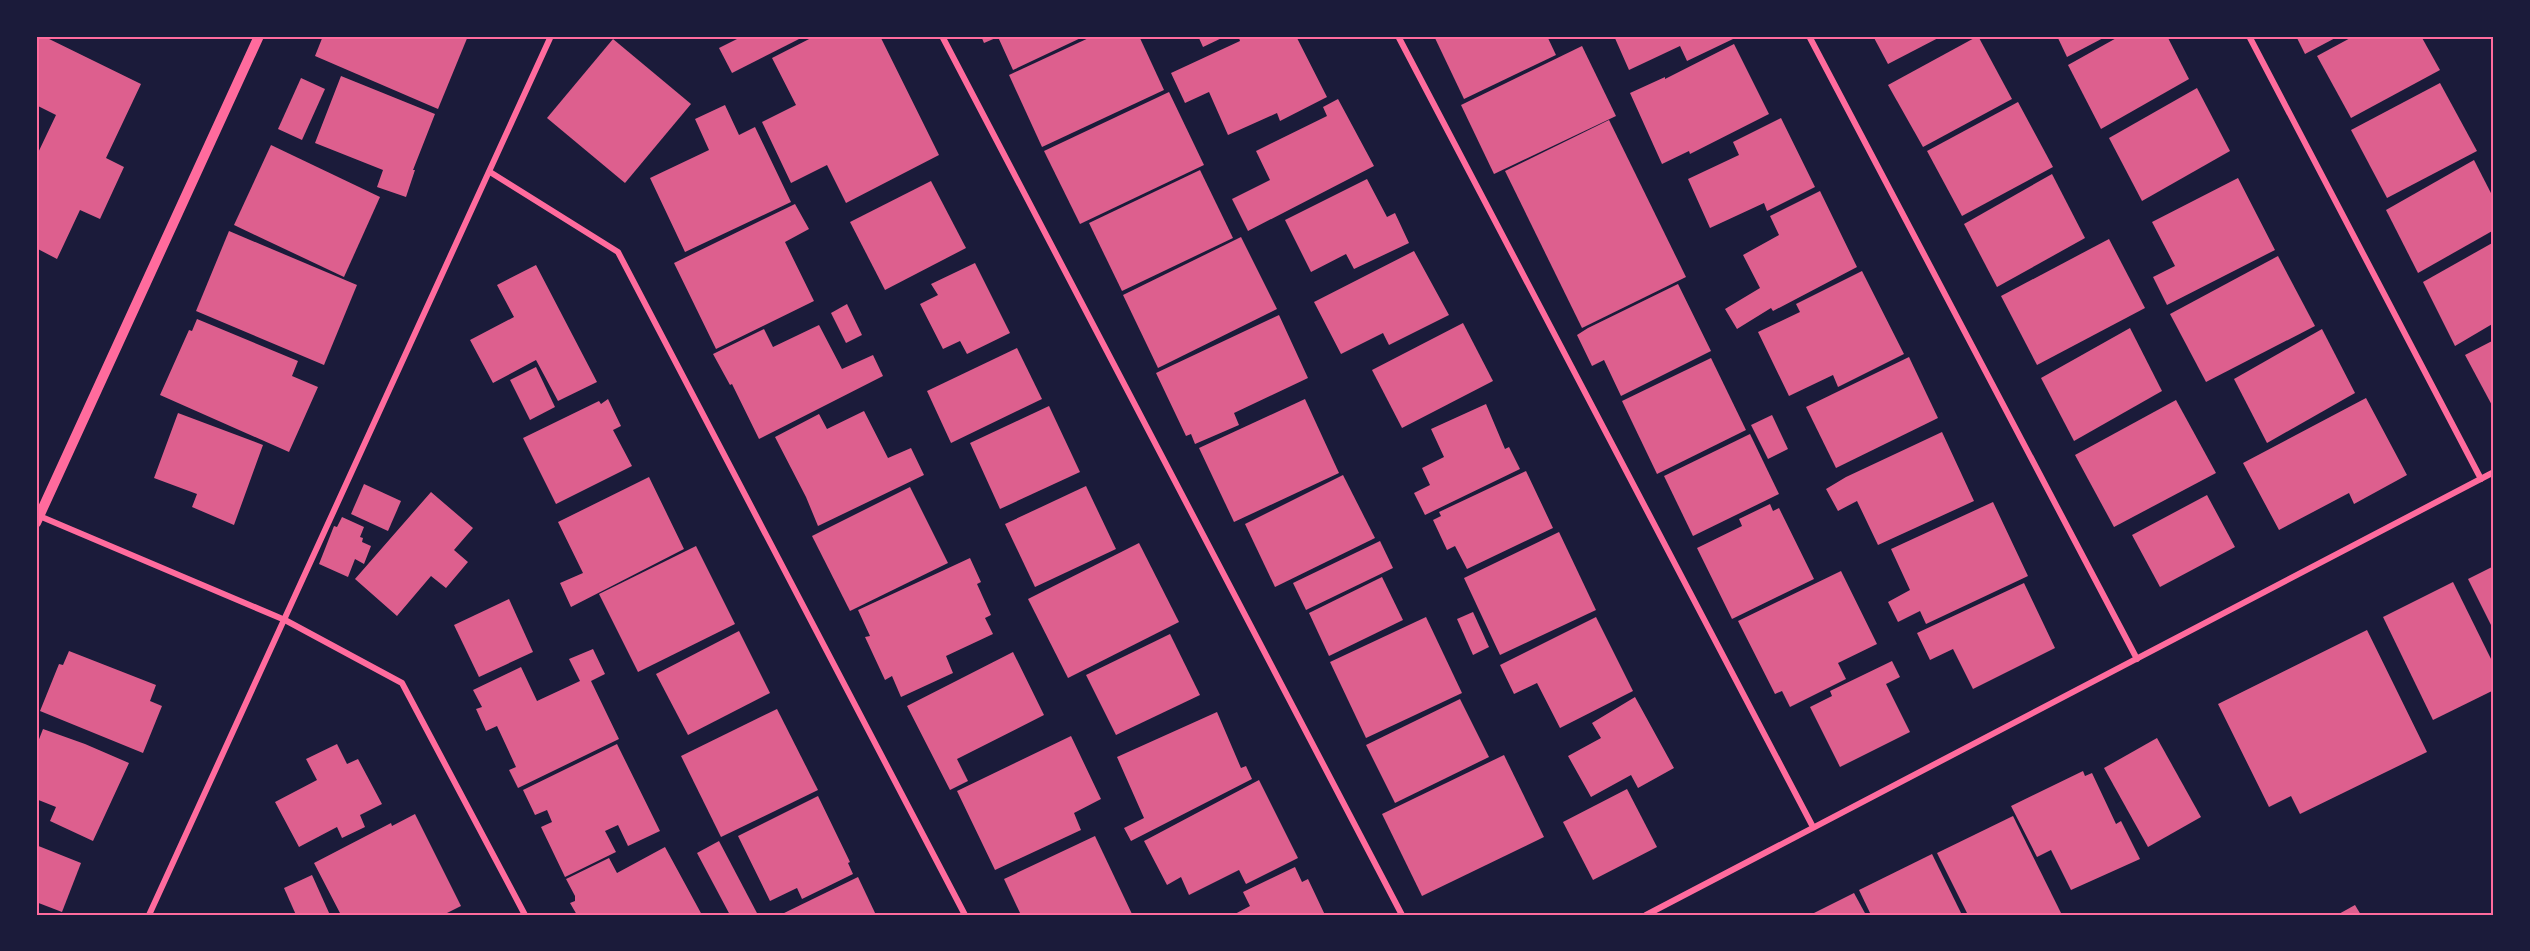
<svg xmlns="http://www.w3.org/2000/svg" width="2530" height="951" viewBox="0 0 2530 951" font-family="'PT Sans Narrow',sans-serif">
<rect width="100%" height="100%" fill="#1b1b3a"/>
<g fill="#dd5f8e">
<path d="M36,36H43L141,84L106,158L124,167L100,219L80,210L57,259L36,248V157L56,115L36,105Z"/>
<path d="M323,36H468L438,109L315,56Z"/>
<path d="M743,36H805L732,73L719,48Z"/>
<path d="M815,36H880L939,155L846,203L827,165L791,183L762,122L796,105L772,58Z"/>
<path d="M981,36H1085L1013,70L998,37L984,43Z"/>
<path d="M1093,36H1139L1164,90L1042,147L1009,75Z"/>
<path d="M1198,36H1226L1203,47Z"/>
<path d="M1243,36H1296L1327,97L1280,121L1277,113L1228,135L1209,92L1185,103L1171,73L1240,41L1239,38Z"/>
<path d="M1434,36H1547L1556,55L1464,99Z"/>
<path d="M1614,36H1731L1733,39L1687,61L1680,46L1629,70Z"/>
<path d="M1873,36H1942L1888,64Z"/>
<path d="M1978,36L2012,99L1923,147L1888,85Z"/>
<path d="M2057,36H2107L2067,57Z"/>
<path d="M2120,36H2167L2189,79L2101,129L2068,65Z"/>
<path d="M2296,36H2339L2305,54Z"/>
<path d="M2354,36H2421L2440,70L2351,118L2317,56Z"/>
<path d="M613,39L691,104L625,183L547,118Z"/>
<path d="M1734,44L1769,114L1690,154L1689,151L1662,164L1630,93L1665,77V79Z"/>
<path d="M1582,46L1616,116L1494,174L1461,105Z"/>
<path d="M341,76L435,114L413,170H415L406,197L377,187L383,170L315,143Z"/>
<path d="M301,78L325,89L302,140L278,129Z"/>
<path d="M2440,83L2477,151L2387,198L2351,130Z"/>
<path d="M2197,88L2230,151L2142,201L2109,138Z"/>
<path d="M1169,92L1204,165L1080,224L1044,151Z"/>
<path d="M1338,99L1374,166L1248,231L1232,199L1270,180L1256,151L1327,116L1323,107Z"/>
<path d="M2018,102L2053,167L1962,216L1927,151Z"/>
<path d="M725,105L739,135L755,127L791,202L685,252L650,178L709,150L695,119Z"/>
<path d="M1781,118L1815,187L1767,211L1764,203L1710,228L1688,179L1739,155L1733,142Z"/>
<path d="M1609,120L1686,277L1582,328L1505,171Z"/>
<path d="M271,145L380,197L344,277L234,225Z"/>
<path d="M2474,160L2494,199V230L2418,273L2386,210Z"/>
<path d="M1200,170L1233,238L1122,291L1089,223Z"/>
<path d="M2052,174L2085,238L1997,287L1964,224Z"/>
<path d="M2238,178L2275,250L2167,305L2153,277L2175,266L2152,222Z"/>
<path d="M1367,179L1387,217L1395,213L1409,243L1354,269L1346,254L1311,272L1285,220Z"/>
<path d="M931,181L966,248L885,290L850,222Z"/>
<path d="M1820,191L1857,267L1773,311L1771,308L1737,329L1725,309L1760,288L1743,255L1779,235L1770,216Z"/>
<path d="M795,204L809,229L785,242L814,301L716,349L674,263Z"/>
<path d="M229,231L357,285L324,365L196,311Z"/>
<path d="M1241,237L1277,309L1158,368L1123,295Z"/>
<path d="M2109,239L2145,308L2037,365L2001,296Z"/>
<path d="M2494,242V323L2455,346L2423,282Z"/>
<path d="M1414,251L1449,315L1389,345L1383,333L1341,354L1314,302Z"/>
<path d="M2278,256L2315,326L2206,382L2170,314Z"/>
<path d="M975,263L1010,333L967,354L960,341L943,349L920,304L938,295L931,284Z"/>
<path d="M536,265L597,382L558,401L536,360L493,383L470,340L514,317L497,285Z"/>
<path d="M1862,271L1904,354L1838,387L1833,375L1789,396L1758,332L1800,312L1796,304Z"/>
<path d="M1678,284L1711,351L1621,396L1604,360L1592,366L1577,335L1588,328Z"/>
<path d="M847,304L862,335L846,343L831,313Z"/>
<path d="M1279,315L1308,378L1234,413L1239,425L1195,444L1191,434L1186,436L1156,373Z"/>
<path d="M197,319L298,361L292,376L318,387L289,452L160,395L189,330L192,331Z"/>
<path d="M1463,323L1493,381L1402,428L1372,370Z"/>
<path d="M819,325L842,369L873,355L883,376L759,439L732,384L730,385L713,354L764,329L773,347Z"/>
<path d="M2130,328L2162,391L2074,441L2041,378Z"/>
<path d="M2322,329L2355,393L2267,443L2234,379Z"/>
<path d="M2494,340V409L2465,355Z"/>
<path d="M1017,348L1042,399L951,443L927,391Z"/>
<path d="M1909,357L1938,418L1836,468L1806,407Z"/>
<path d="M1711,358L1746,430L1657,474L1622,401Z"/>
<path d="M536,367L555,407L530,420L510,380Z"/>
<path d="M2366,398L2407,475L2354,504L2349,493L2279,530L2243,463Z"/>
<path d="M608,399L621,426L613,430L632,466L556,504L523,438L599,401L601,404Z"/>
<path d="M1305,399L1339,473L1234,522L1199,448Z"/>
<path d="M2176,400L2216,473L2114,527L2075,455Z"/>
<path d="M1486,404L1505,449L1509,447L1520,469L1425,515L1414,493L1430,485L1422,468L1444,457L1431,429Z"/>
<path d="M1049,406L1080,472L1000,509L970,443Z"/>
<path d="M864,411L888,458L911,448L924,475L818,526L806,497L775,437L819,414L827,429Z"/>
<path d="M178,413L263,445L234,525L192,507L197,494L154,478Z"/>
<path d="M1772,415L1788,449L1768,459L1751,425Z"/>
<path d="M1942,432L1974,501L1878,545L1857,501L1838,511L1826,489L1846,477Z"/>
<path d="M1750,434L1779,494L1693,536L1664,476Z"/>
<path d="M1526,471L1553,528L1467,569L1455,546L1447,550L1433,520L1441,516L1439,512Z"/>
<path d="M1343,475L1375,538L1275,587L1245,524Z"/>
<path d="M649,477L684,549L571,607L560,583L583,573L558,522Z"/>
<path d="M364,484L401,501L388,531L351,514Z"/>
<path d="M1086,486L1116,549L1035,587L1005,524Z"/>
<path d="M910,487L948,563L850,611L812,536Z"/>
<path d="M431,492L473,528L454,550L468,562L446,588L431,576L397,616L355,579Z"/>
<path d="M2207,495L2235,547L2160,587L2132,535Z"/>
<path d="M1993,502L2028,576L1926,624L1920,611L1898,622L1888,602L1910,590L1891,549Z"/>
<path d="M1770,504L1773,511L1779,508L1814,579L1732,619L1697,548L1742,526L1739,519Z"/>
<path d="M342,517L364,527L360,537L363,538L362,542L371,546L364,564L355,559L348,577L319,564L334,526L337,527Z"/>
<path d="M1559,532L1596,610L1500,655L1464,578Z"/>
<path d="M1380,541L1393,568L1306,610L1293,583Z"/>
<path d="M1139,543L1179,622L1068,678L1028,599Z"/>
<path d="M696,546L735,624L638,672L599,594Z"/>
<path d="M970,558L981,582L977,584L991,615L985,618L993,634L946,656L953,673L901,697L892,676L885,680L865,637L870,636L858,610Z"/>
<path d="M2494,566V631L2468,579Z"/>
<path d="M1841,571L1877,644L1838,663L1846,679L1790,707L1782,691L1775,694L1738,621Z"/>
<path d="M1382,577L1403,620L1329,656L1309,613Z"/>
<path d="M2453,582L2494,665V690L2433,720L2383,617Z"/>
<path d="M2024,583L2055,648L1973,689L1953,649L1930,660L1917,633Z"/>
<path d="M509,599L533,652L479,677L454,625Z"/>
<path d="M1473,612L1489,647L1473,655L1457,619Z"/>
<path d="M1426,617L1462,693L1366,738L1330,662Z"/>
<path d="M1596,617L1633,691L1560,728L1537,683L1514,694L1500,665Z"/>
<path d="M2367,630L2427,752L2300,814L2291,796L2269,807L2218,704Z"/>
<path d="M739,631L770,693L688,735L656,674Z"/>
<path d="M1170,634L1200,695L1116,735L1086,675Z"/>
<path d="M593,649L605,674L591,681L619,739L518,788L509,770L516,767L497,726L486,731L476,709L482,707L473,690L521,667L537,701L580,681L569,659Z"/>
<path d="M69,651L156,685L150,701L162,706L143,753L40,711L59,664L63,665Z"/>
<path d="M1013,652L1044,715L957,759L968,781L950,790L907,706Z"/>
<path d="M1892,661L1900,677L1886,684L1910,732L1840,767L1810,707L1832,696L1830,691Z"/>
<path d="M1635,697L1674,768L1638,788L1631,775L1591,797L1568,756L1601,738L1592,723Z"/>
<path d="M1460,699L1489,757L1395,803L1366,745Z"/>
<path d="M777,709L818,790L721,837L681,756Z"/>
<path d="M1217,712L1241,768L1246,766L1252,779L1131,841L1124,828L1144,818L1117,757Z"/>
<path d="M43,729L85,744L129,763L93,841L50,821L56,807L36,799V747Z"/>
<path d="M1071,736L1101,799L1074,813L1081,830L995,870L957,791Z"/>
<path d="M2157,738L2201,817L2148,847L2104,768Z"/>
<path d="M337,744L347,764L358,759L382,804L360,815L365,827L342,838L337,827L299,847L275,802L317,780L306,759Z"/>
<path d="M617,744L660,831L628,846L618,825L605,831L616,852L565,877L541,827L552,822L547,810L535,815L523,790Z"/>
<path d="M1504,755L1544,837L1422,896L1382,814Z"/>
<path d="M2083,771L2085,776L2092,773L2116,824L2121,821L2140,859L2071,890L2051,850L2037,857L2011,806Z"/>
<path d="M1259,780L1298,858L1246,884L1239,870L1189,895L1181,877L1167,885L1144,841Z"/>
<path d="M1627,789L1657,847L1593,880L1563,822Z"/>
<path d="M818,796L850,862L848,863L853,874L802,899L797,888L770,901L738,836Z"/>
<path d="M415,814L461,906L443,915H341L314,863L391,823L392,826Z"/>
<path d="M2013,816L2062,915H1968L1937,853Z"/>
<path d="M1095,836L1132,914L1021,915L1004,879Z"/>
<path d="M719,841L758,915H730L697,853Z"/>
<path d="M36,845L81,863L62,912L36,902Z"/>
<path d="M665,847L702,915H577L570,903L575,901V896L566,879L609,858L617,873Z"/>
<path d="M1932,854L1962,915H1871L1859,890Z"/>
<path d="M1295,867L1302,882L1308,879L1325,915H1233L1250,906L1243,892Z"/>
<path d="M312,875L330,915H296L284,888Z"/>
<path d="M858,877L876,915H780Z"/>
<path d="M1854,893L1866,915H1810Z"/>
<path d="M2355,905L2361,915H2337Z"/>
</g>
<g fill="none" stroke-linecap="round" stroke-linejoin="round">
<g stroke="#ff6b9d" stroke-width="6">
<path d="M942,36L1402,915"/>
<path d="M1398,36L1813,827"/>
<path d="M1809,36L2137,659"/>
<path d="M2249,36L2481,479"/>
<path d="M490,172L618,252L965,915"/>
<path d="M37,515L285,620L402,683L525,915"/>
<path d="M149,915L551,36"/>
<path d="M1646,915L2494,472"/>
</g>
<path stroke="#ff6b9d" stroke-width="10" d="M36,523L259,36"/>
</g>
<rect width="2530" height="951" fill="none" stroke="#1b1b3a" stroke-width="75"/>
<rect x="38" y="38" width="2454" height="876" fill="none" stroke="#ff6b9d" stroke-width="2"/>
</svg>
